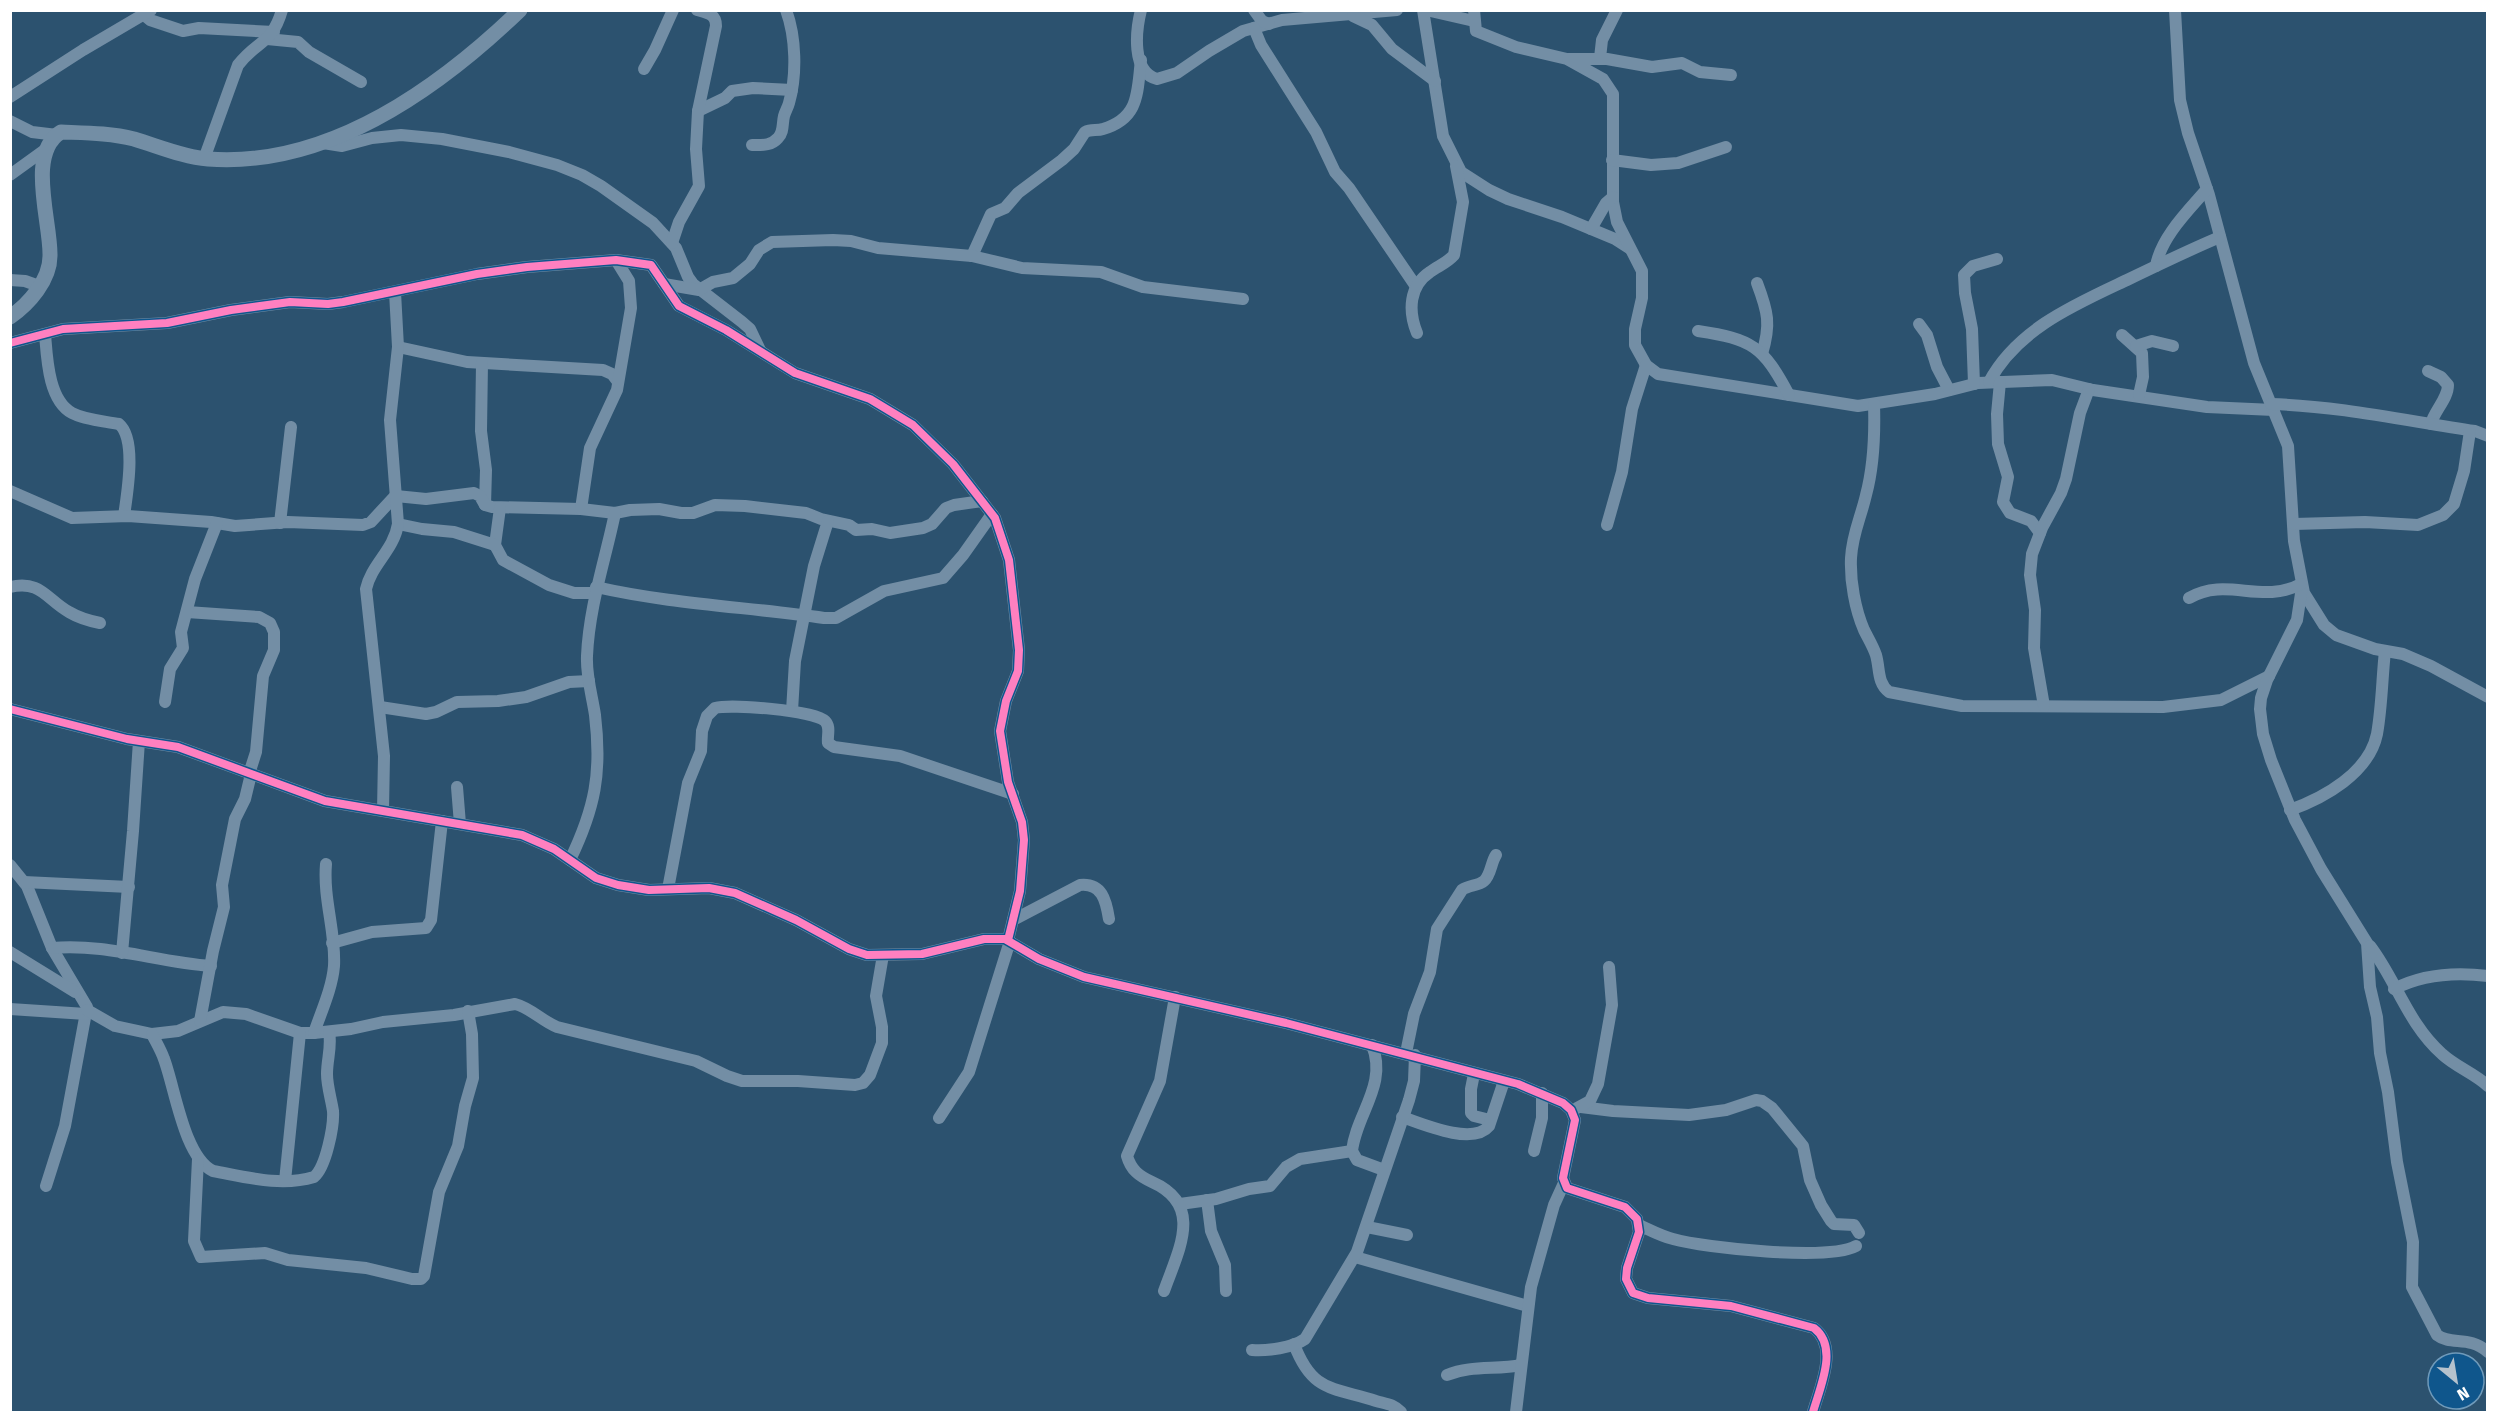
<svg xmlns="http://www.w3.org/2000/svg" width="2498" height="1423" viewBox="0 0 2498 1423" font-family="'Fira Sans',sans-serif">
<rect width="100%" height="100%" fill="#2c526f"/>
<g fill="none" stroke-linecap="round" stroke-linejoin="round">
<g stroke="#738ea5" stroke-width="12">
<path d="M1141,10C1136,30 1131,72 1157,79L1177,73L1209,51L1243,31L1282,20L1397,10"/>
<path d="M1254,10L1262,21L1269,24"/>
<path d="M1423,10L1443,136L1461,172L1489,190L1508,199L1562,217L1615,239L1629,248"/>
<path d="M1426,10L1474,21"/>
<path d="M1474,10L1476,31L1516,47L1567,59L1603,79L1613,94V202L1617,222L1642,271V298L1635,329V345L1646,365L1658,374L1858,406L1935,394L1978,383L2052,380L2093,390L2207,407L2274,410"/>
<path d="M2175,10L2180,100L2188,133L2209,195L2254,363L2288,446L2294,541L2304,593L2324,625L2336,635L2375,649L2403,654L2431,666L2488,697"/>
<path d="M144,15L150,20L183,31L199,28L274,32"/>
<path d="M1353,16L1372,25L1392,49L1435,81"/>
<path d="M1254,28L1261,45L1316,132L1335,172L1349,188L1415,285"/>
<path d="M267,39L298,42L309,52L361,82"/>
<path d="M1600,58L1602,40L1617,10"/>
<path d="M1568,59H1607L1652,67L1682,63L1700,72L1731,75"/>
<path d="M644,69L655,50L673,10"/>
<path d="M10,97L83,50L151,10"/>
<path d="M698,111L725,98L732,91L753,88L792,90"/>
<path d="M10,121L32,132L57,135"/>
<path d="M323,143L342,146L372,138L401,135L442,139L509,152L557,165L582,175L601,186L653,223L676,248L688,277L693,284L742,322L750,329L760,350"/>
<path d="M752,145C762,145 771,146 778,138C784,132 782,124 784,116C785,112 788,107 789,103C797,75 796,37 786,10"/>
<path d="M204,159L238,65C257,40 272,45 282,10"/>
<path d="M1612,160L1651,165L1678,163L1726,147"/>
<path d="M10,175L46,149"/>
<path d="M1591,229L1606,203L1613,197"/>
<path d="M672,243L679,222L699,186L696,149L698,111L716,26C716,14 708,13 697,10"/>
<path d="M972,256L991,214L1005,208L1018,193L1062,160L1074,149L1085,132C1091,129 1097,131 1103,129C1140,118 1137,92 1141,60"/>
<path d="M2156,266C2161,237 2188,211 2207,189"/>
<path d="M10,280L25,281L39,286"/>
<path d="M1757,283C1768,312 1771,324 1762,354"/>
<path d="M664,284L699,290L713,282L733,278L750,264L759,250L772,242L833,240L851,241L878,248L972,256L1022,268L1101,272L1143,287L1243,299"/>
<path d="M1919,324L1927,335L1937,367L1949,390"/>
<path d="M1698,331C1752,339 1763,346 1789,395"/>
<path d="M1417,333C1408,311 1409,286 1430,272C1438,266 1447,263 1454,255L1463,202L1456,166"/>
<path d="M45,334C47,357 48,400 72,413C85,420 104,421 119,424C137,439 127,494 124,516"/>
<path d="M2122,335L2142,353L2143,377L2139,395"/>
<path d="M10,343L63,329L167,323L231,310L290,302L328,304L343,302L477,274L527,267L616,260L651,265L679,306L726,330L795,373L870,399L913,425L953,464L995,518L1009,560L1019,650L1018,671L1006,701L1000,731L1008,782L1022,822L1024,840L1020,891L1008,940"/>
<path d="M2136,346L2152,341L2173,346"/>
<path d="M398,347L467,362L603,370L612,374L618,382"/>
<path d="M482,363L481,431L486,470L485,505"/>
<path d="M2428,371L2441,377L2448,385C2448,399 2434,411 2431,424"/>
<path d="M1989,382C2017,329 2076,304 2127,280C2158,265 2189,250 2220,237"/>
<path d="M2000,382L1997,414L1998,444L2008,477L2003,502L2010,513L2031,521L2040,533"/>
<path d="M1974,384L1972,329L1965,293L1964,275L1973,266L1997,259"/>
<path d="M1874,404C1875,435 1874,465 1866,495C1861,517 1852,535 1851,558C1850,581 1855,609 1864,630C1868,638 1873,646 1876,655C1880,669 1877,683 1889,692L1962,706L2163,707L2221,700L2269,676"/>
<path d="M2271,404C2340,406 2407,421 2475,431L2488,436"/>
<path d="M10,491L72,518L128,516L211,522L235,526L288,522L363,525L371,522L396,495"/>
<path d="M396,496L426,499L474,493L480,496L485,505L492,507L581,509L615,513L630,510L659,509L681,513H693L715,505L745,506L806,513L821,519L849,525L856,530L872,529L890,533L923,528L932,524L946,508L954,505L982,501"/>
<path d="M500,508L495,545L503,560L549,585L574,593H594"/>
<path d="M581,509L590,448L617,390L631,308L629,281L616,260"/>
<path d="M280,523L291,427"/>
<path d="M398,524L422,529L454,532L495,545"/>
<path d="M2294,524L2365,522L2418,525L2443,515L2454,504L2464,471L2470,431"/>
<path d="M1607,525L1622,472L1632,409L1646,365"/>
<path d="M10,587C41,580 46,599 69,612C79,618 90,621 100,623"/>
<path d="M596,587C671,604 748,607 824,618H836L884,591L943,578L963,555L992,514"/>
<path d="M2302,587L2297,620L2267,680L2261,698L2260,709L2263,734L2271,760L2295,820L2321,869L2367,943L2370,987L2377,1017L2380,1053L2388,1092L2397,1162L2413,1242L2412,1287L2437,1335C2451,1346 2469,1335 2488,1352"/>
<path d="M2189,598C2227,576 2261,605 2301,584"/>
<path d="M187,612L259,617L270,623L274,632V650L263,676L256,752L249,774"/>
<path d="M165,702L170,669L183,648L181,632L195,579L217,523"/>
<path d="M2044,706L2034,648L2035,610L2030,575L2032,554L2042,528L2061,493L2066,479L2080,413L2089,389"/>
<path d="M380,707L426,714L436,712L457,702L498,701L526,697L569,682L589,681"/>
<path d="M10,709L127,739L178,747L325,801L522,835L554,849L596,878L618,885L649,890L709,888L735,893L796,920L849,949L867,955L922,954L984,939H1005L1039,959L1084,977L1286,1023L1518,1084L1563,1103L1571,1110L1575,1120L1563,1178L1567,1188L1625,1207L1637,1219L1639,1232L1627,1268L1626,1279L1633,1293L1648,1298L1731,1306L1814,1328C1839,1347 1820,1387 1813,1412"/>
<path d="M792,711L795,661L814,566L828,521"/>
<path d="M457,787L460,824"/>
<path d="M2290,810C2324,798 2369,773 2377,734C2382,706 2382,678 2385,651"/>
<path d="M383,811L384,756L366,589C371,565 394,550 398,524L390,420L398,347L395,292"/>
<path d="M570,860C595,808 602,773 595,715C592,695 586,676 587,656C589,607 605,561 615,513"/>
<path d="M10,865L27,886L52,948L87,1007L65,1126L46,1186"/>
<path d="M24,882L129,887"/>
<path d="M668,889L688,783L701,751L702,731L707,716L715,708C730,704 814,710 825,721C831,727 827,735 828,743L834,747L900,756L1013,794"/>
<path d="M1013,920L1080,885C1102,883 1106,900 1109,919"/>
<path d="M332,943L372,932L426,928L431,920L442,821"/>
<path d="M2370,946C2396,980 2408,1024 2442,1054C2456,1067 2474,1073 2488,1086"/>
<path d="M52,948C105,943 157,962 211,966"/>
<path d="M10,952L75,992"/>
<path d="M122,953L133,831L139,741"/>
<path d="M2394,989C2423,974 2456,972 2488,976"/>
<path d="M10,1009L86,1014"/>
<path d="M87,1010L115,1026L152,1034L178,1031L223,1012L246,1014L300,1033H314L351,1029L383,1022L454,1015L515,1004C531,1008 542,1021 557,1027L696,1061L727,1076L742,1081H798L855,1085L863,1083L870,1075L882,1043V1027L876,996L883,955"/>
<path d="M200,1021L213,951L224,907L222,885L235,819L245,799L251,774"/>
<path d="M314,1033C321,1012 332,989 334,966C336,932 323,900 326,864"/>
<path d="M152,1034C156,1042 161,1050 164,1059C175,1088 184,1157 213,1171C246,1177 281,1187 314,1177C326,1167 334,1126 333,1111C331,1098 327,1086 327,1074C327,1059 332,1046 329,1032"/>
<path d="M1372,1045C1388,1085 1356,1114 1352,1151L1357,1160L1384,1170"/>
<path d="M1406,1053L1414,1014L1430,972L1437,929L1462,890C1469,885 1478,886 1484,881C1491,875 1491,862 1496,855"/>
<path d="M1474,1074L1471,1089V1113L1474,1116L1490,1120"/>
<path d="M1581,1107L1613,1111L1689,1115L1726,1110L1756,1100L1762,1101L1772,1108L1803,1146L1810,1180L1821,1205L1831,1221L1834,1224L1854,1225L1859,1233"/>
<path d="M1577,1108L1590,1101L1598,1084L1612,1005L1609,967"/>
<path d="M1402,1117C1422,1124 1473,1146 1489,1126L1504,1081"/>
<path d="M939,1118L969,1072L1010,941"/>
<path d="M1534,1151L1542,1118V1093"/>
<path d="M198,1159L194,1241L201,1257L265,1253L288,1260L366,1268L412,1279H421L424,1276L439,1192L458,1146L465,1106L473,1078L472,1034L468,1011"/>
<path d="M285,1181L300,1033"/>
<path d="M1207,1200L1211,1231L1225,1265L1226,1291"/>
<path d="M1180,1204L1216,1199L1249,1189L1270,1186L1286,1167L1300,1159L1352,1151"/>
<path d="M1639,1225C1650,1230 1661,1236 1673,1239C1705,1248 1829,1261 1856,1246"/>
<path d="M1367,1227L1407,1235"/>
<path d="M1355,1257L1528,1306"/>
<path d="M1164,1291C1179,1249 1204,1205 1152,1182C1139,1176 1131,1170 1127,1156L1160,1081L1175,997"/>
<path d="M1294,1344C1312,1392 1332,1387 1376,1401C1387,1404 1393,1404 1401,1412"/>
<path d="M1252,1350C1268,1351 1292,1348 1305,1339L1357,1252L1409,1100L1414,1081L1415,1055"/>
<path d="M1447,1375C1471,1365 1496,1370 1521,1365"/>
<path d="M1516,1412L1531,1287L1554,1205L1564,1183"/>
</g>
<path stroke="#738ea5" stroke-width="15" d="M10,317C29,304 50,280 50,256C51,222 26,153 61,132C86,133 110,133 134,139C158,146 183,157 208,159C327,168 438,89 520,10"/>
<g stroke="#0f568c" stroke-width="11">
<g id="cycleway">
<path d="M10,343L63,329L167,323L231,310L290,302L328,304L343,302L477,274L527,267L616,260L651,265L679,306L726,330L795,373L870,399L913,425L953,464L995,518L1009,560L1019,650L1018,671L1006,701L1000,731L1008,782L1022,822L1024,840L1020,891L1008,940"/>
<path d="M10,709L127,739L178,747L325,801L522,835L554,849L596,878L618,885L649,890L709,888L735,893L796,920L849,949L867,955L922,954L984,939H1005L1039,959L1084,977L1286,1023L1518,1084L1563,1103L1571,1110L1575,1120L1563,1178L1567,1188L1625,1207L1637,1219L1639,1232L1627,1268L1626,1279L1633,1293L1648,1298L1731,1306L1814,1328C1839,1347 1820,1387 1813,1412"/>
</g>
</g>
<use href="#cycleway" stroke="#ff80c0" stroke-width="8"/>
</g>
<rect width="2498" height="1423" fill="none" stroke="#ffffff" stroke-width="24"/>
<g transform="translate(2456 1381) rotate(150)"><circle r="28" fill="#0f568c" stroke="#6f9aba" stroke-width="1.5"/>
<path d="M0-4.5L10 22L0 15L-10 22Z" fill="#b5c2cd"/>
<text y="-9" font-size="16" font-weight="bold" text-anchor="middle" fill="#ffffff">N</text>
</g>
</svg>
